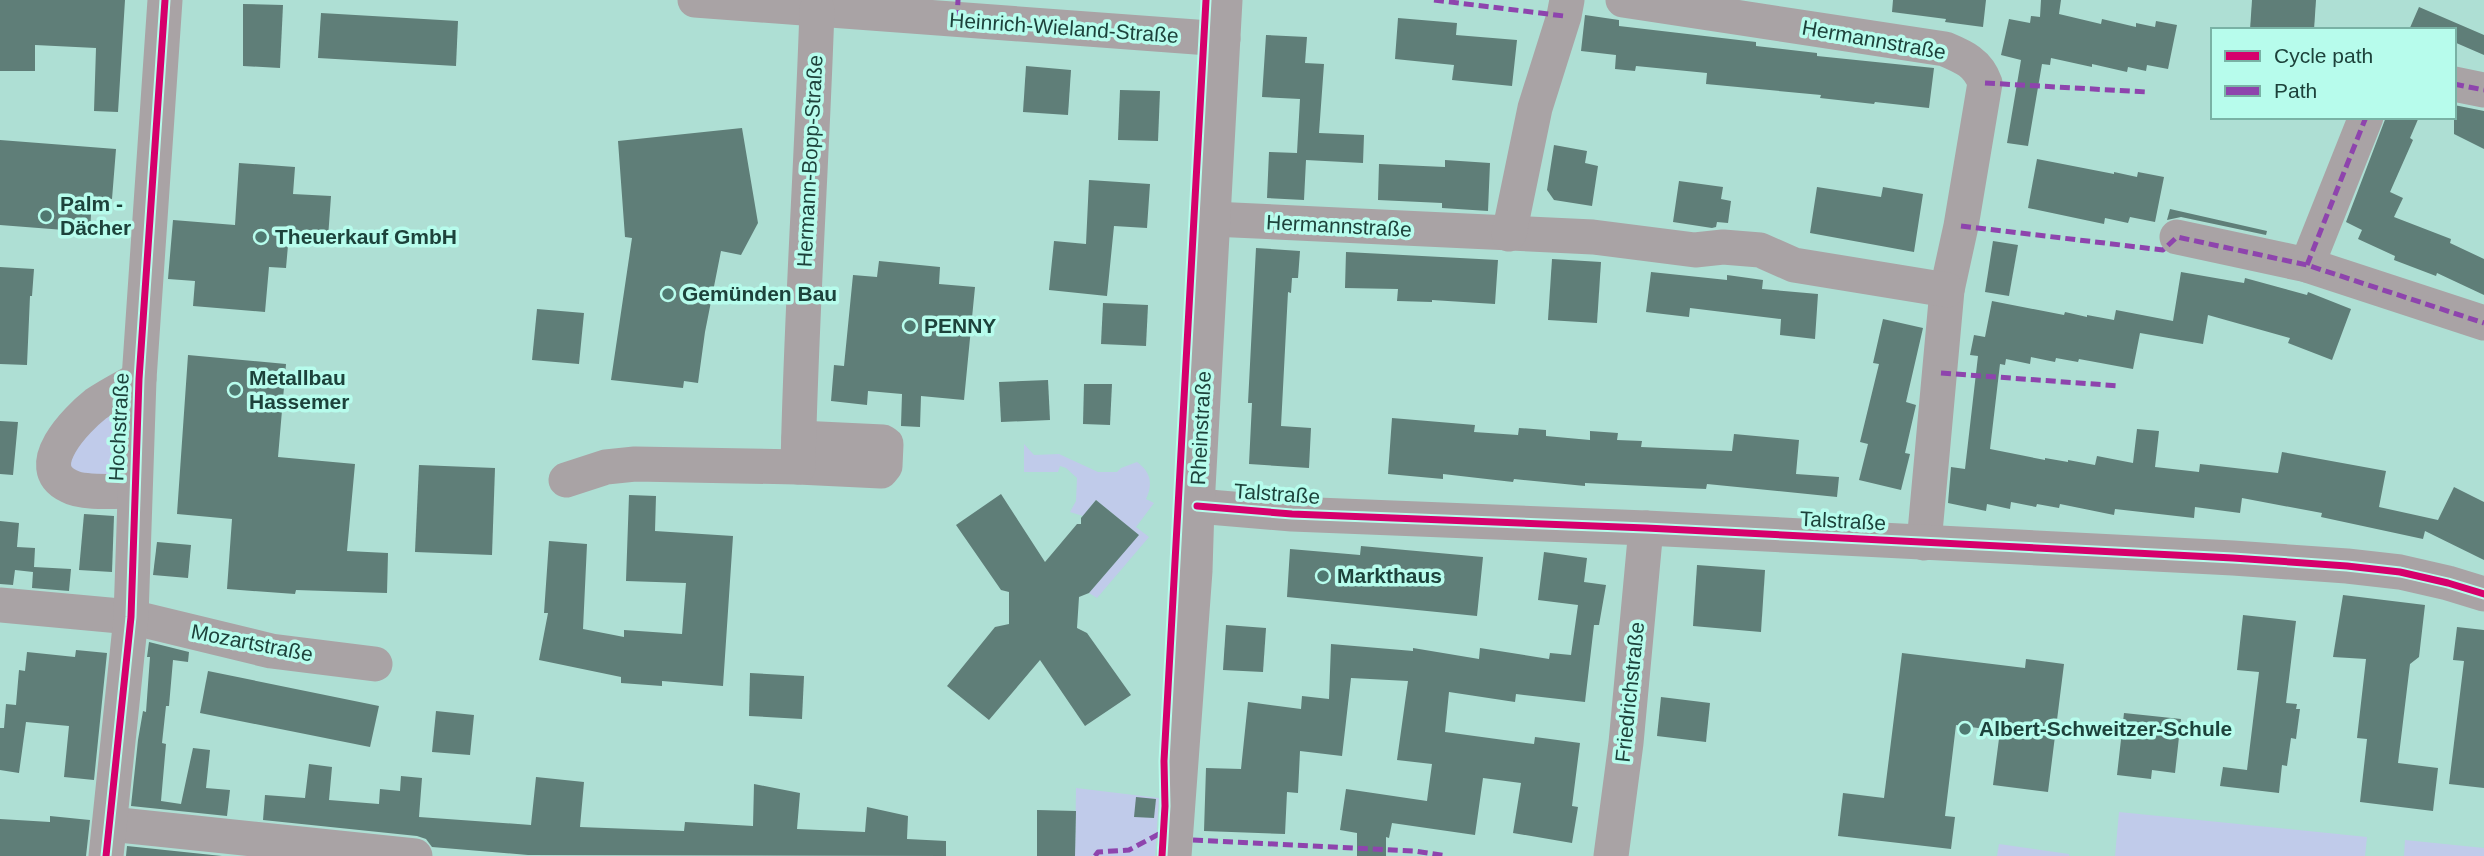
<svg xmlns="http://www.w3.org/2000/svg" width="2484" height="856" viewBox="0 0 2484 856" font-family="Arial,sans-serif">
<rect width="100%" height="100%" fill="#aedfd4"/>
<g fill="#c0cbea">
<path d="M128,405L125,476L69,473L72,440L88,420Z"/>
<path d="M1024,444L1034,455L1059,454L1098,472H1117L1121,468L1137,462C1151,472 1153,484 1146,499L1154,503L1136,527L1149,537L1097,598L1089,593L1138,535L1096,500L1083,516L1070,512L1076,501L1077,478L1066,468L1060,466L1058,472H1024Z"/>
<path d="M1076,788L1159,798L1155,856H1075Z"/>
<path d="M2119,812L2367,837L2365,856H2115Z"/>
<path d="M2405,840L2484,848V856H2404Z"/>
<path d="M1999,844L2069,854V856H1997Z"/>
</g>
<g fill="#5f7e78">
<path d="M0,0H125L118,112L94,111L96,48L35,45V71H0Z"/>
<path d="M1893,0H1986L1983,27L1945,22L1946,19L1892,12Z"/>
<path d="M2041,0H2061L2059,14L2101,24L2102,19L2136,27V23L2155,27L2156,21L2177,25L2168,69L2147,65L2146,71L2128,67L2127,72L2092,64V67L2051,58L2050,65L2042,64L2028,146L2007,143L2021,60L2001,55L2009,19L2030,23L2031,16L2040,17Z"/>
<path d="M2252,0H2316L2314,30H2250Z"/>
<path d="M243,4L283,5L280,68L243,66Z"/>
<path d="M2419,7L2484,35V55L2454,42V30H2409Z"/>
<path d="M321,13L458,21L456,66L318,58Z"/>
<path d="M1585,15L1619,20V26L1756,42V46L1817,53V56L1934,68L1929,108L1875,102L1874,104L1820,98L1821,95L1706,84L1707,73L1636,66L1635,71L1615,69L1616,55L1581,51Z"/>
<path d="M1398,18L1457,23L1456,35L1517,40L1512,86L1452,80L1454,65L1395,59Z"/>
<path d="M1266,35L1307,37L1305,63L1324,64L1319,133L1364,135L1363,163L1306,160L1304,200L1267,198L1269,152L1297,153L1300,99L1262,97Z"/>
<path d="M1026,66L1071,70L1068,115L1023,112Z"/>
<path d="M1120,90L1160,91L1158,141L1118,140Z"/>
<path d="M2454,105L2484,111V149L2454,134Z"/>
<path d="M2386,117H2419L2410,138L2413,140L2390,192L2403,198L2394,217L2451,239L2450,243L2484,259V295L2437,273L2436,276L2394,260L2395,256L2358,239L2362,230L2346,222Z"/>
<path d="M742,128L758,223L741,255L721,251L705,332L698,383L684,381L683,388L611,380L632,238L625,237L618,141Z"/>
<path d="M0,140L116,149L112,199L92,197L90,232L0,225Z"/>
<path d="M1554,145L1587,151L1585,163L1598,166L1592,206L1554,200L1547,190Z"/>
<path d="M2037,159L2114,174V172L2137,177L2138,172L2164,177L2155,222L2130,217L2128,223L2105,218L2104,224L2028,208Z"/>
<path d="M1445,160L1490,163L1488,211L1442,208V203L1378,200L1379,164L1445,167Z"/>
<path d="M239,163L295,167L293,194L331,196L328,238L289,234L286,268L269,267L265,312L193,306L195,281L168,279L173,220L235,225Z"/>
<path d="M1089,180L1150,184L1147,228L1114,226L1107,296L1049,290L1054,241L1086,244Z"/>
<path d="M1679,181L1723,187L1721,199L1731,201L1728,223L1717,222L1716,227L1712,228L1673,222Z"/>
<path d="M1817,187L1881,197L1883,187L1923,194L1914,252L1810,233Z"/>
<path d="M2170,209L2267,231L2266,235L2181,217L2167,220Z"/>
<path d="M1993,241L2018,245L2009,296L1985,292Z"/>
<path d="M1256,248L1300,251L1298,278H1292L1291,293L1288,292L1281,426L1311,428L1309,468L1249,464L1252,403H1248Z"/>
<path d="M1346,252L1498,260L1495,304L1432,300V302L1397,301L1398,289L1345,288Z"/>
<path d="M1552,259L1601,262L1597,323L1548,320Z"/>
<path d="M879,261L940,267L939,284L975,287L964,400L921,396L920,427L901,426L902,394L868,391L867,405L831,401L834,365L844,366L853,275L877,277Z"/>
<path d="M0,267L34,269L32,296H30L27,365L0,364Z"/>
<path d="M1651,272L1727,280V275L1763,280L1762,289L1818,294L1815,339L1780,335L1781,319L1690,308L1689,317L1646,312Z"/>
<path d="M2181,272L2244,283L2245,278L2307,295L2308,292L2351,309L2332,360L2288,343L2290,338L2208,315L2203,344L2140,333L2133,369L2079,359L2078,362L2056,358L2055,362L2031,357L2030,364L2006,359L2005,365L2000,364L1990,449L2045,460V458L2068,462V460L2095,465L2097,456L2133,463L2137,429L2159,431L2155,467L2199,472L2200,464L2278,473L2282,452L2386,471L2379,507L2438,520L2454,487L2484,502V560L2425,531L2423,539L2321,517L2322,513L2242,498L2240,513L2195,507L2194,518L2115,509L2114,515L2060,504L2059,508L2037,504L2036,507L2011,502L2010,509L1987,504L1986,511L1948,503L1951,467L1965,469L1978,356L1970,355L1974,335L1985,337L1992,301L2064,315L2065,312L2087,317V315L2114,320L2116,310L2173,321Z"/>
<path d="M1103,303L1148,305L1146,346L1101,344Z"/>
<path d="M537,309L584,313L579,364L532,360Z"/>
<path d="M1883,319L1923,328L1906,402L1916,405L1905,453L1910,454L1901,490L1859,480L1868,444L1860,442L1879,364L1873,363Z"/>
<path d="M188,355L286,364L278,457L355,464L347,551L388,553L387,593L296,590L295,594L227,589L232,519L177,514Z"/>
<path d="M1048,380L1050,420L1001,422L999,382Z"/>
<path d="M1084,384H1112L1110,425L1083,424Z"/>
<path d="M1392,418L1475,425L1474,432L1518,435L1519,428L1546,430V436L1590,440V431L1618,433L1617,440L1642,441L1641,447L1732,451L1734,434L1799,440L1796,474L1839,477L1837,497L1707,484L1706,489L1585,483V486L1514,479L1513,482L1443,474V479L1388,474Z"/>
<path d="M0,421L18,422L13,475L0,474Z"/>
<path d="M419,465L495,468L492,555L415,552Z"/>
<path d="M1001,494L1045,562L1077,524H1081V518L1096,500L1139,535L1089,593L1079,597L1077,628L1087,633L1131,695L1085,726L1040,660L989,720L947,686L995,627L1009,624V592L1001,590L956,525Z"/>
<path d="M629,495L656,496L655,531L733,536L723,686L662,681V686L621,683V677L539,660L548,613H544L549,541L587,544L583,629L624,637V630L682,634L686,583L626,581Z"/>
<path d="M84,514L114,516L112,572L79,570Z"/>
<path d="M0,521L19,523L17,547L35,548L34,567L71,569L69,591L32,588L33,572L15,570L13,585L0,584Z"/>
<path d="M157,542L191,545L188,578L153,575Z"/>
<path d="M1361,546L1483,557L1477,616L1287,597L1290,549L1360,555Z"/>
<path d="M1544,552L1587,558L1584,582L1606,585L1599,625H1594L1585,702L1516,694L1515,702L1449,692L1445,732L1534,744L1535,737L1580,743L1572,806L1578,807L1572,843L1513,833L1521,783L1483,778L1475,835L1392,823L1389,838L1386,837V856H1357V833L1340,830L1346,789L1427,801L1432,764L1397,760L1408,681L1351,678L1342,756L1300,751L1298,793L1287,792L1285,834L1204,831L1206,768L1241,769L1248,702L1301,709L1302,696L1329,699L1331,644L1413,651V648L1479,659L1480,648L1549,659L1550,653L1571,655L1578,605L1538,600Z"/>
<path d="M1697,565L1765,570L1761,632L1693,626Z"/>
<path d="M2343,595L2425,605L2419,657L2410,664L2398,763L2438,768L2433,811L2360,802L2367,739L2357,738L2366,659L2333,657Z"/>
<path d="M2243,615L2296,621L2286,703L2297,704L2296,709H2300L2296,739L2291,738L2287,766L2282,765L2279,793L2220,786L2223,767L2247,770L2259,672L2237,670Z"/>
<path d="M1226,625L1266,628L1263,672L1223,670Z"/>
<path d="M2457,627L2484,630V788L2449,784L2464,661L2453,660Z"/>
<path d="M149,642L189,652L188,662L173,660L169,706H166L162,743L166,744L161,801L181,804L193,748L210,750L206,788L230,790L227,816L131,806L138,740L143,711L146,712L150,657H147Z"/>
<path d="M76,650L107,653L94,780L64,777L69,726L26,722L19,773L0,770V728H4L6,704L16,705L19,670L25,671L27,652L75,657Z"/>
<path d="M1902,653L2025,668L2026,659L2064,664L2048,792L1993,785L2000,731L1956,725L1945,816L1955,817L1951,849L1838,836L1843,793L1884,798Z"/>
<path d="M208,671L379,706L370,747L200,713Z"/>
<path d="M750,673L804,676L802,719L749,716Z"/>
<path d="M1661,697L1710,703L1706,742L1657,736Z"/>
<path d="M436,711L474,715L470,755L432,752Z"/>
<path d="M2124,713L2181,719L2175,773L2152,770L2151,779L2117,775Z"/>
<path d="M309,764L332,767L329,800L379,804L380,789L400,791L401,776L422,778L419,817L531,825L536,777L584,782L580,827L684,831L685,822L753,826L754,784L800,793L797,829L865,832L867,807L908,816L907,839L946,841V856L528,855L432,847L426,839L417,836L263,820L265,795L305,798Z"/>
<path d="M1136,797L1156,799L1154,818L1134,817Z"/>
<path d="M1037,810L1076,811L1075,856H1037Z"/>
<path d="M50,816L90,820L86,856H0V819L50,822Z"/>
<path d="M127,846L222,856H126Z"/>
</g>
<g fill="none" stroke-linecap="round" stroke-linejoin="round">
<g stroke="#a9a3a5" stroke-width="35">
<path d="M695,0L1223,39"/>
<path d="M1623,0L1945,49C1964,57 1978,63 1985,83L1961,226L1947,290L1924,543"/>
<path d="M2454,84L2484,90"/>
<path d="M1212,219L1593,237L1695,250L1723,247L1760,250L1794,265L1947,290"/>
<path d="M1509,234L1535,108L1564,16L1567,0"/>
<path d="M2177,237L2307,265L2484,323"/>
<path d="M2307,265L2366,117"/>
<path d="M798,467L881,471L885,466L886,444L883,442L799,438"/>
<path d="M566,480L606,467L635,464L798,467C801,314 812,162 817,9"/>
<path d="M134,491C117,491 83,494 69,486C29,467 77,419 96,404C109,395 125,387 139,379"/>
<path d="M1197,506L1292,514L1646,528L2233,558L2347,566L2400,572L2448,583L2484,594"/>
<path d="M0,605L131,617L271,651L375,664"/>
<path d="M110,824L415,856"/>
<path d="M106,856L131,617L139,379L165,0"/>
<path d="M1174,856L1195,571L1197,506L1225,0"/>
<path d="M1611,856L1626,743L1646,528"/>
</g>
<g stroke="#8e44ad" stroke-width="5" stroke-dasharray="10 5" stroke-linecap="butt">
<path d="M1434,0L1564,16"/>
<path d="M957,20L958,0"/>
<path d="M1985,83L2147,92"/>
<path d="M2454,84L2484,90"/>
<path d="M1961,226L2163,250L2177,237L2307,265L2484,323"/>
<path d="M2307,265L2366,117"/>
<path d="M1941,373L2120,386"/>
<path d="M1193,840L1414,851L1447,856"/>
<path d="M1095,856L1098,852L1129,850L1159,834"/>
</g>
<g stroke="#b7fcec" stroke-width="11">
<g id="cycleway">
<path d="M1197,506L1292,514L1646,528L2233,558L2347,566L2400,572L2448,583L2484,594"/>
<path d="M106,856L131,617L139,379L165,0"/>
<path d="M1162,856L1165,806L1164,761L1206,0"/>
</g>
</g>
<use href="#cycleway" stroke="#d6006c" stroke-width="7"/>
</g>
<g fill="#507971" stroke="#b7fcec" stroke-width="2.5">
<circle cx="46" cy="216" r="7"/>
<circle cx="261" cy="237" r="7"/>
<circle cx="668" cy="294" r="7"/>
<circle cx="910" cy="326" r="7"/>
<circle cx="235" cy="390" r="7"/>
<circle cx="1323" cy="576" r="7"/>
<circle cx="1965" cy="729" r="7"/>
</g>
<g text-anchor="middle" stroke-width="7" stroke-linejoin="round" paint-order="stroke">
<g font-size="21" fill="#1d423b" stroke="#b7fcec">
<text transform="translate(1064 28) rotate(4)" y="7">Heinrich-Wieland-Straße</text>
<text transform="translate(1874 40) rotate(10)" y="7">Hermannstraße</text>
<text transform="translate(810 161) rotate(-87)" y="7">Hermann-Bopp-Straße</text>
<text transform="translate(1339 226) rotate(3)" y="7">Hermannstraße</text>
<text transform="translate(119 427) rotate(-87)" y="7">Hochstraße</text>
<text transform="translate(1201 428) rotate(-87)" y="7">Rheinstraße</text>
<text transform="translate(1277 494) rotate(4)" y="7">Talstraße</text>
<text transform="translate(1843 521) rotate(3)" y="7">Talstraße</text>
<text transform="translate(252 643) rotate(11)" y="7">Mozartstraße</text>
<text transform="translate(1630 692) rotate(-84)" y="7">Friedrichstraße</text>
</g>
<g font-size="21" font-weight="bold" fill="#1d423b" stroke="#b7fcec" text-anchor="start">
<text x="60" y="211">Palm -<tspan x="60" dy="24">Dächer</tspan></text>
<text x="275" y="244">Theuerkauf GmbH</text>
<text x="682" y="301">Gemünden Bau</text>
<text x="924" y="333">PENNY</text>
<text x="249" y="385">Metallbau<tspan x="249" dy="24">Hassemer</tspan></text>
<text x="1337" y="583">Markthaus</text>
<text x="1979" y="736">Albert-Schweitzer-Schule</text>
</g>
</g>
<rect x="2211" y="28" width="245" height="91" fill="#b7fcec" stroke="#79b2a5" stroke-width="2"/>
<rect x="2225" y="51" width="35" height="10" fill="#d6006c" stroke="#79b2a5" stroke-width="2"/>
<text x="2274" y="63" font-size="21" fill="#1d423b">Cycle path</text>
<rect x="2225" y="86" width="35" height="10" fill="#8e44ad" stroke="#79b2a5" stroke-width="2"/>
<text x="2274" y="98" font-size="21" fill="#1d423b">Path</text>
</svg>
